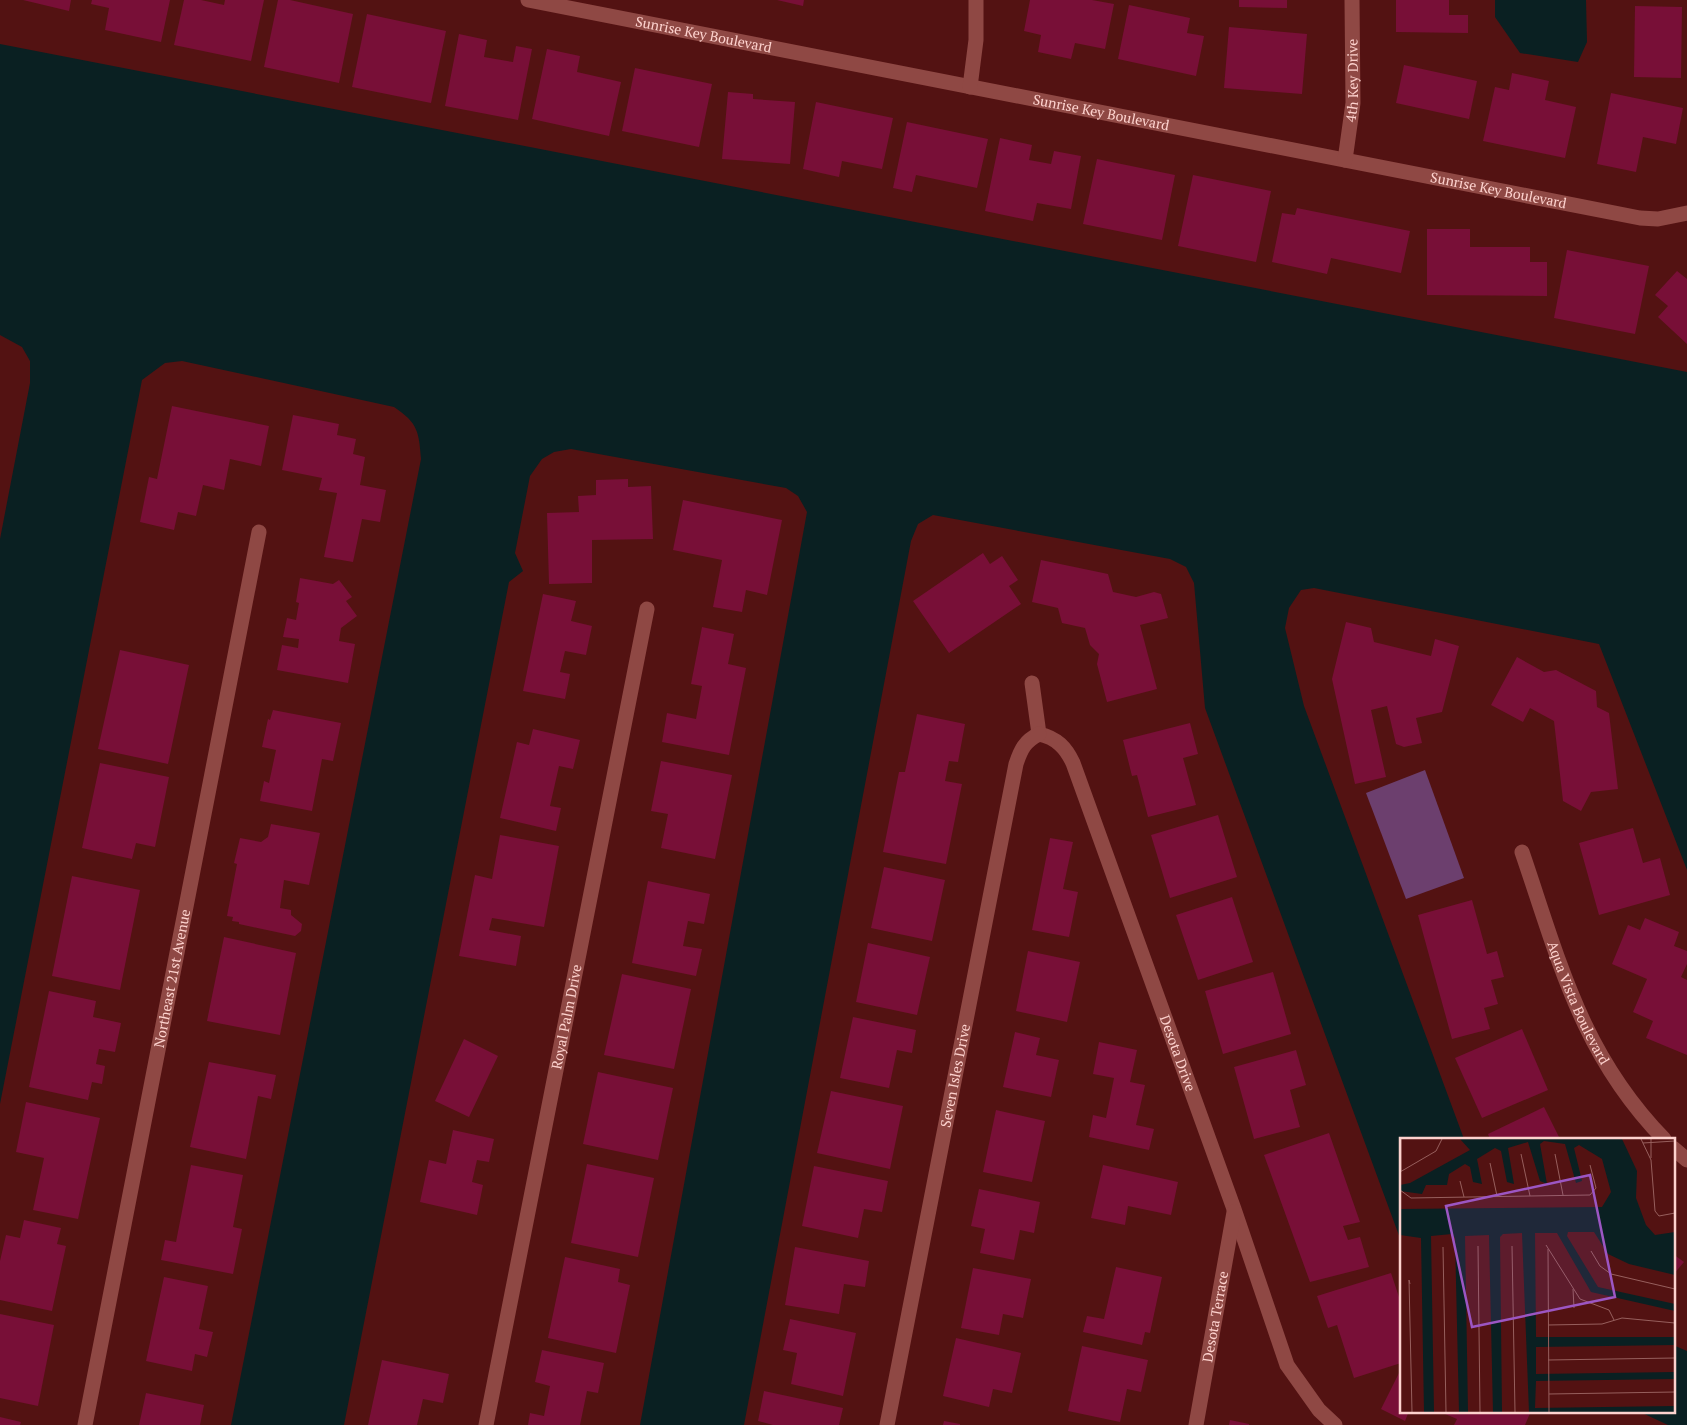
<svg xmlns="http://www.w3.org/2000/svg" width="1687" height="1425" viewBox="0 0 1687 1425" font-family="'PT Serif',serif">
<rect width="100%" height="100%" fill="#531212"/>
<path fill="#6c3f6e" d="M1425,770L1464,878L1406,899L1366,793Z"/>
<g fill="#0a2022">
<path d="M1495,0H1586L1587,42L1578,62L1520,53L1495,17Z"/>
<path d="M0,44L1687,372V870L1599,644L1314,588L1301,590L1289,608L1285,628L1304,706L1464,1139H1401V1241L1205,708L1194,583L1186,567L1170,559L933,515L918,524L911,541L744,1425H640L807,512L798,496L786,488L571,449L554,452L542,459L530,476L515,553L523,571L509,582L344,1425H231L421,459C419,432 418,423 394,407L182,361L165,363L142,380L0,1104V539L30,383V361L22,347L0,335Z"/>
<path d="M1673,1345L1687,1351V1425H1668L1638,1411H1673Z"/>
</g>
<g fill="#780f37">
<path d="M23,0H71L69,11Z"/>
<path d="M92,0H170L161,42L105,30L109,8L91,4Z"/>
<path d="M184,0H201L224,5L225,0H264L251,61L174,45Z"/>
<path d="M278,0H290L353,14L339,83L264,67Z"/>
<path d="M777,0H804L803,6Z"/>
<path d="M1030,0H1092L1114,4L1105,49L1075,43L1071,59L1038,52L1041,35L1024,31Z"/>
<path d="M1239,0H1287V8L1239,7Z"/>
<path d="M1396,0H1449V15H1468V33L1396,32Z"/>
<path d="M1129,5L1190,18L1187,33L1204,36L1196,76L1118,59Z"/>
<path d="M1635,6L1682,7L1681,78L1634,77Z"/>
<path d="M367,14L446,31L431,103L352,87Z"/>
<path d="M1229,27L1307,34L1302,94L1224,88Z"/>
<path d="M459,34L487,40L484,57L513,62L516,46L532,49L518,120L445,106Z"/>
<path d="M547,49L580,56L577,72L621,82L609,136L532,119Z"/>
<path d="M1404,65L1477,81L1469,119L1396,103Z"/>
<path d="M635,68L712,84L699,147L622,131Z"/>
<path d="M1512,73L1549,81L1545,100L1576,107L1565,158L1483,141L1495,87L1509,90Z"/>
<path d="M728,92L753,94V99L795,102L790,164L722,159Z"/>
<path d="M1611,93L1683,108L1676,144L1643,137L1636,172L1597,164Z"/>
<path d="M816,102L893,118L882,169L842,161L839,177L803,169Z"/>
<path d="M907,122L988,139L977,188L916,175L912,192L893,188Z"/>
<path d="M1000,138L1032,145L1029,160L1051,164L1054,151L1081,156L1071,209L1037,203L1033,221L985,211Z"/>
<path d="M1097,159L1175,175L1162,240L1083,224Z"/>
<path d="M1193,175L1271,191L1256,262L1178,246Z"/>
<path d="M1297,208L1410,231L1401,273L1331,258L1327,274L1272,262L1282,213L1295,215Z"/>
<path d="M1427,229H1470V247H1530V262H1547V296L1427,295Z"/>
<path d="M1567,250L1649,266L1635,334L1554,318Z"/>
<path d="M1677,271L1687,279V344L1658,317L1668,306L1655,295Z"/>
<path d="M172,406L269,426L261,466L230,459L224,490L203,485L196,516L178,512L174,530L140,522L149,477L157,479Z"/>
<path d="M293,415L339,424L337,435L356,439L353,454L365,457L360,485L386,490L380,522L362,519L353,562L324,557L337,493L319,490L322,478L282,470Z"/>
<path d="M628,479V487L651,486L653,539L592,540V583L549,584L547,513L579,512L578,496L596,495V480Z"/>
<path d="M683,500L782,520L767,595L746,590L742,612L713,607L722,560L673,550Z"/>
<path d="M983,553L990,564L1002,556L1018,580L1009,586L1021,604L949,653L913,601Z"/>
<path d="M1041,560L1108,574L1113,592L1136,597L1154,592L1161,594L1168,618L1140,625L1157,689L1107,702L1097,664L1099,654L1090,645L1085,628L1062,623L1058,608L1032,602Z"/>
<path d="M300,578L333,584L339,580L352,597L346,601L357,616L341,628L339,641L355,644L348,683L277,670L282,645L298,648L299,639L283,637L287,618L296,620L299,603L296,602Z"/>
<path d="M543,594L576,601L571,621L592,626L586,655L565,651L560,672L570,674L565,699L523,691Z"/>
<path d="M1346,622L1371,628L1374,642L1431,656L1435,639L1459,646L1442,712L1416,718L1422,743L1404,747L1396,744L1387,706L1371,710L1386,777L1355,784L1332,679Z"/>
<path d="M702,627L734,634L728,664L746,668L729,755L662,742L667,713L696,719L702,686L691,684Z"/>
<path d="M120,650L189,665L168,764L98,749Z"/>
<path d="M1517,657L1544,672L1556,670L1596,691L1597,707L1609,713L1618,789L1591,792L1581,811L1563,801L1554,721L1530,708L1523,722L1491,705Z"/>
<path d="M273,710L341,723L333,761L322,759L312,811L260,801L264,781L269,783L276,750L262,747L268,719L270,720Z"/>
<path d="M917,714L965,724L958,762L949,761L945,781L962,784L946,864L883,852L899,772H905Z"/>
<path d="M1190,723L1198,754L1183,758L1196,805L1148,817L1137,775L1132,776L1123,740Z"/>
<path d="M533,729L580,740L573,769L559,766L550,806L561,808L556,831L500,818L517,742L529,745Z"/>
<path d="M661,761L732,775L715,859L661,848L668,814L651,811Z"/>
<path d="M100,763L169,777L155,847L136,843L132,859L82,848Z"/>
<path d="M1218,815L1237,877L1170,898L1151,835Z"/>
<path d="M271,824L320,833L309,885L284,880L280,908L291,910V915L302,924L301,931L295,936L239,924V922L232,921L233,917L227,916L237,864L234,863L240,838L261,842L268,837Z"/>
<path d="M1633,828L1643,863L1660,858L1670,895L1599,915L1579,843Z"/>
<path d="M500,835L559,846L544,927L492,918L489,930L521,936L516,966L459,956L475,875L492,879Z"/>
<path d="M1050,838L1073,842L1063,889L1078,892L1069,937L1032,930Z"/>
<path d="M884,867L945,880L932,941L871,928Z"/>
<path d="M72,876L140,890L120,990L52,976Z"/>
<path d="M648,881L710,894L704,924L688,921L683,946L702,949L696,976L632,963Z"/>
<path d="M1232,897L1253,962L1198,980L1176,915Z"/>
<path d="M1472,900L1487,954L1497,951L1504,977L1491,980L1498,1004L1484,1008L1490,1029L1452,1039L1418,915Z"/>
<path d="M1645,918L1679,932L1674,946L1687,951V964L1681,977L1687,980V1055L1646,1038L1653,1021L1633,1012L1647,979L1612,964L1628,925L1640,930Z"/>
<path d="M224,937L296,953L280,1035L207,1021Z"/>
<path d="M868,943L930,957L917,1015L856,1002Z"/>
<path d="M1028,951L1080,962L1067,1022L1016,1011Z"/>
<path d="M1273,972L1291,1034L1223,1054L1205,991Z"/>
<path d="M622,974L691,989L674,1069L604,1055Z"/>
<path d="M49,991L96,1001L93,1017L121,1023L115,1052L99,1049L96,1064L105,1066L102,1084L92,1082L88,1100L29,1087Z"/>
<path d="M853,1017L916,1030L912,1053L897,1050L889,1088L840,1078Z"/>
<path d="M1522,1029L1548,1090L1482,1118L1455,1058Z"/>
<path d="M1015,1032L1040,1038L1036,1055L1059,1060L1051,1097L1003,1087Z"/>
<path d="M464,1039L498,1056L469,1117L435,1101Z"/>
<path d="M1099,1042L1137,1050L1130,1082L1145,1085L1136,1125L1154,1129L1149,1150L1089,1137L1093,1115L1106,1118L1114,1078L1093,1074Z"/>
<path d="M1296,1050L1306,1085L1290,1090L1300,1127L1254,1139L1234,1067Z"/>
<path d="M209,1062L276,1075L271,1099L258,1096L246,1159L190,1147Z"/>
<path d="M598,1072L673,1088L658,1160L583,1144Z"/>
<path d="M831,1091L903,1106L890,1169L817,1153Z"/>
<path d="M26,1102L100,1118L78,1219L33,1210L44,1158L16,1152Z"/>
<path d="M1544,1107L1560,1139H1490L1488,1134Z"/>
<path d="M996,1110L1045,1121L1032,1182L983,1172Z"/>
<path d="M453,1130L494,1139L489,1162L477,1160L472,1182L483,1185L477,1215L420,1202L429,1160L446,1164Z"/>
<path d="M1329,1133L1360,1222L1343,1226L1348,1240L1360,1237L1369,1267L1310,1282L1264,1155Z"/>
<path d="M587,1164L654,1178L638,1257L571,1243Z"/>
<path d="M191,1165L243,1175L233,1227L242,1229L233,1274L161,1260L165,1240L176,1242Z"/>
<path d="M1103,1165L1178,1182L1171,1215L1128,1206L1125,1225L1091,1218Z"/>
<path d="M814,1166L888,1181L882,1212L864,1209L858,1238L802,1226Z"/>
<path d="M979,1189L1040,1202L1034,1233L1020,1230L1014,1260L980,1253L985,1229L971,1226Z"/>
<path d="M24,1220L61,1228L57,1244L66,1246L52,1311L0,1300V1261L6,1235L20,1238Z"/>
<path d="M795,1247L869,1261L865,1287L844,1284L839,1314L785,1305Z"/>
<path d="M1673,1254L1684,1262L1673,1275Z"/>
<path d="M565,1257L620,1269L618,1282L630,1285L616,1353L548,1338Z"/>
<path d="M1116,1267L1162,1277L1150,1333L1145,1332L1142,1345L1083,1332L1087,1316L1104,1319Z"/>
<path d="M973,1268L1031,1279L1023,1318L1003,1314L999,1335L961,1328Z"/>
<path d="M1391,1273L1401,1303V1363L1354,1378L1337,1325L1328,1328L1317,1296Z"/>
<path d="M164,1277L208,1286L199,1329L213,1332L207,1357L195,1354L192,1371L146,1361Z"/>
<path d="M0,1314L54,1325L38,1406L0,1398Z"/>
<path d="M790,1319L856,1333L843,1396L791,1384L797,1353L783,1350Z"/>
<path d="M956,1338L1021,1353L1012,1393L993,1389L989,1407L943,1396Z"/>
<path d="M1082,1346L1148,1360L1141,1392L1127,1389L1120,1422L1068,1411Z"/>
<path d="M542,1350L604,1363L598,1393L587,1391L580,1425H528L530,1413L544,1416L550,1386L535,1382Z"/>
<path d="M382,1360L449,1374L443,1403L423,1399L417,1425H368Z"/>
<path d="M1399,1373L1401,1411H1409L1405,1421L1381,1409Z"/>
<path d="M764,1391L843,1408L839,1425H773L758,1421Z"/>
<path d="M146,1393L204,1405L200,1425H139Z"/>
<path d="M1438,1411H1531L1525,1425H1454L1457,1419Z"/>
<path d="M0,1417L21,1422L20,1425H0Z"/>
<path d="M1230,1420L1249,1424V1425H1229Z"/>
<path d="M944,1421L960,1424V1425H943Z"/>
</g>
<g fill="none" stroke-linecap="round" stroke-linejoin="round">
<g stroke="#8f4844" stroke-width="15">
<path id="s1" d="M528,0L1640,218L1658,219L1687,213"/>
<path d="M970,87L976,40V0"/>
<path id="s2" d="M1345,160L1353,103L1352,0"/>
<path d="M1032,683L1039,734"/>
<path id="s3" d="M1039,734C1057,738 1066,748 1073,763L1234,1209L1287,1365L1319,1410L1335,1425"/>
<path id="s4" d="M1522,852C1559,960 1581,1054 1664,1139"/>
<path d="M1673,1148L1687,1160"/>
<path id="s5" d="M85,1425L259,532"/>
<path id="s6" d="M486,1425L647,609"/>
<path id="s7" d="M887,1425L1016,764C1021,749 1025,741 1039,734"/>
<path id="s8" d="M1196,1425L1234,1212"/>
</g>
</g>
<g text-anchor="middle" stroke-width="4.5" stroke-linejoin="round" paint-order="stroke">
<g font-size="14" fill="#fdd2ce" stroke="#270b0a">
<text dy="5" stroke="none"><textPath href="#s1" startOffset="179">Sunrise Key Boulevard</textPath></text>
<text dy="5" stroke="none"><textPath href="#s2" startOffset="80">4th Key Drive</textPath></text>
<text dy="5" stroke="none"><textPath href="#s1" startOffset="584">Sunrise Key Boulevard</textPath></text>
<text dy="5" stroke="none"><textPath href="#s1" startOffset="989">Sunrise Key Boulevard</textPath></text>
<text dy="5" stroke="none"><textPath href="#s5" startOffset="455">Northeast 21st Avenue</textPath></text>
<text dy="5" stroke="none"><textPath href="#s4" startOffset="161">Aqua Vista Boulevard</textPath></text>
<text dy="5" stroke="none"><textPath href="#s6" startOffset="416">Royal Palm Drive</textPath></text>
<text dy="5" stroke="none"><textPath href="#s3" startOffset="355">Desota Drive</textPath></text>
<text dy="5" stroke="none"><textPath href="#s7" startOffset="356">Seven Isles Drive</textPath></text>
<text dy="5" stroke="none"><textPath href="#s8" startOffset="110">Desota Terrace</textPath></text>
</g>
</g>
<g transform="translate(1400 1138)">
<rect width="275" height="275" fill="#531212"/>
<path d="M60,1H222L237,33L236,60L246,87L255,97L275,94V137L229,126L208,116L194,94H168L167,98L198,149L275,166V173L191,154L157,95H135L136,199H275V207L136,209V236L275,234V241L136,243L135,270L275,268V274H129L122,95L103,96L100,99L102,274H93L89,97L65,98L68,274H59L55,100L52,96L31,98L34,274H24L21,100L0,97V71L202,69L211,54L202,21L179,7L174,10L182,43L176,45L165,6L144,3L140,6L147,46L140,43L128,4L108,10L114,46L107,44L101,13L95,10L77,21L82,46L73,44L70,29L65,26L49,36L47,47H26L22,56L0,53V47L10,45L70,12Z" fill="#0a2022"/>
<path fill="none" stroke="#975f5d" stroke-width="1" d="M1,1V33M241,1L251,22L255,73L259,78L275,75M243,5L275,3M121,16L130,58M155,16L163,57M251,20V1M90,25L97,58M0,34L36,13L42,1M60,43L64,59M0,52L11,60L190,57L196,50L190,27M146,107L180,161L209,172L214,182M78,108L80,274M112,108L115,274M43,109L46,274M148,111L149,274M191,113L200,128L211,136L275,151M10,146L9,142L12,274M173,151L174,170M148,187L202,186L222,180L275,185M148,222L275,220M149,256L275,254"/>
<path fill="#9c56c3" fill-opacity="0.15" stroke="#9c56c3" stroke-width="2.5" d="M190,37L215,159L72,189L46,68Z"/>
<rect width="275" height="275" fill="none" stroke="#fdd2ce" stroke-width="2.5"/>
</g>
</svg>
